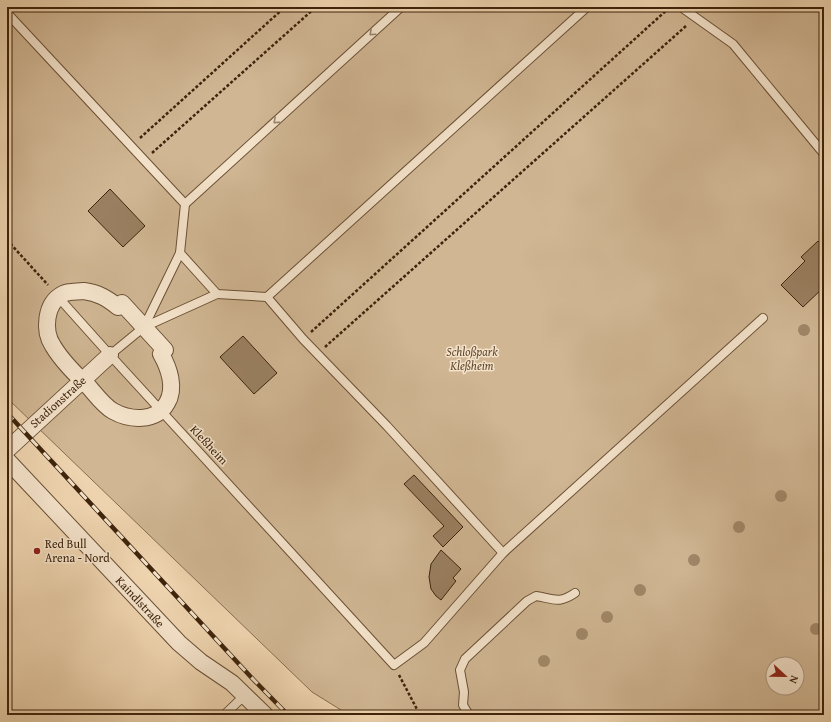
<svg xmlns="http://www.w3.org/2000/svg" width="831" height="722" viewBox="0 0 831 722" font-family="'Gentium Book Plus',serif">
<rect width="100%" height="100%" fill="#eed4af"/>
<filter id="stains"><feTurbulence type="fractalNoise" baseFrequency=".005" numOctaves="4"/><feColorMatrix values="0 0 0 0 .2 0 0 0 0 .09 0 0 0 0 .02 0 0 0 .5 -.17"/></filter>
<radialGradient id="worn" r=".72"><stop offset=".6" stop-color="#630" stop-opacity="0"/><stop offset="1" stop-color="#630" stop-opacity=".3"/></radialGradient>
<path fill="#d0b693" stroke="#876d50" fill-rule="evenodd" d="M7,7H824V715H349L312,692L7,398ZM773,664H797V688H773Z"/>
<g fill="#9a8061" stroke="#3e240c">
<path d="M110,189L145,226L123,247L88,211Z"/>
<path d="M818,241L822,245L824,243V287L803,307L781,285L805,261L801,257Z"/>
<path d="M243,336L277,373L254,394L220,357Z"/>
<path d="M414,475L463,527L443,547L433,536L444,526L404,484Z"/>
<path d="M441,550L461,569L453,578L456,581L441,600L436,596L431,589L429,577L431,564Z"/>
</g>
<g fill="none" stroke-linecap="round" stroke-linejoin="round">
<g stroke="#6a5035" stroke-width="10">
<g id="service">
<path d="M681,7L733,44L824,154"/>
<path d="M7,13L185,204L180,253L144,327L110,355"/>
<path d="M185,204L401,7"/>
<path d="M180,253L217,294L267,297L303,339L387,426L503,553"/>
<path d="M267,297L587,7"/>
<path d="M59,298L110,355L394,665L424,643L503,553L763,318"/>
<path d="M144,327L217,294"/>
<path d="M224,715L245,695"/>
<path d="M469,715L463,705L464,692L460,670L465,659L527,601L536,596C554,599 559,604 575,593"/>
</g>
</g>
<g stroke="#6a5035" stroke-width="18">
<g id="minor">
<path d="M84,291C98,293 107,298 118,307L122,303L165,350L161,354C169,368 176,388 167,403C156,423 129,420 113,411C104,406 96,395 89,387C76,375 62,361 53,346C43,331 45,303 63,294C69,291 77,292 84,291Z"/>
<path d="M7,450L110,355"/>
<path d="M7,460L179,643L201,662L232,683L265,715"/>
</g>
</g>
<g stroke="#3e240c" stroke-width="2.5" stroke-dasharray="3 2" stroke-linecap="butt">
<path d="M704,11L708,7"/>
<path d="M140,138L285,7"/>
<path d="M152,153L316,7"/>
<path d="M7,240L48,285"/>
<path d="M311,332L669,8"/>
<path d="M325,347L686,26"/>
<path d="M399,675L420,715"/>
</g>
<use href="#service" stroke="#f4e3cb" stroke-width="8"/>
<use href="#minor" stroke="#f4e3cb" stroke-width="16"/>
<g stroke="#3e240c" stroke-width="4.5">
<path id="rail" d="M7,413L250,676L288,715"/>
</g>
<use href="#rail" stroke="#f4e3cb" stroke-width="3" stroke-dasharray="9" stroke-linecap="butt"/>
</g>
<g fill="#a18768">
<circle cx="804" cy="330" r="6"/>
<circle cx="781" cy="496" r="6"/>
<circle cx="739" cy="527" r="6"/>
<circle cx="694" cy="560" r="6"/>
<circle cx="640" cy="590" r="6"/>
<circle cx="607" cy="617" r="6"/>
<circle cx="816" cy="629" r="6"/>
<circle cx="582" cy="634" r="6"/>
<circle cx="544" cy="661" r="6"/>
</g>
<defs><path id="oneway-chevron" d="M-2-3.5L2.5 0L-2 3.5" fill="none" stroke-width="1.6" stroke-linecap="round" stroke-linejoin="round"/></defs>
<g stroke="#99846c">
<use href="#oneway-chevron" transform="translate(372 33) rotate(138)"/>
<use href="#oneway-chevron" transform="translate(276 121) rotate(138)"/>
</g>
<circle fill="#8f2418" stroke="#f4e3cb" stroke-width="1.5" cx="37" cy="551" r="4"/>
<g text-anchor="middle" stroke-width="3" stroke-linejoin="round" paint-order="stroke">
<g font-size="12" font-style="italic" fill="#62482e" stroke="#f4e3cb">
<text x="472" y="356">Schloßpark<tspan x="472" dy="14">Kleßheim</tspan></text>
</g>
<g font-size="12" fill="#3e240c" stroke="#f4e3cb">
<text transform="translate(58 402) rotate(-42)" y="4">Stadionstraße</text>
<text transform="translate(209 445) rotate(47)" y="4">Kleßheim</text>
<text transform="translate(140 602) rotate(47)" y="4">Kaindlstraße</text>
</g>
<g font-size="12" fill="#3e240c" stroke="#f4e3cb" text-anchor="start">
<text x="45" y="548">Red Bull<tspan x="45" dy="14">Arena - Nord</tspan></text>
</g>
</g>
<rect width="831" height="722" fill="none" stroke="#eed4af" stroke-width="24"/>
<rect x="8" y="8" width="815" height="706" fill="none" stroke="#3e240c" stroke-width="2"/>
<rect x="12" y="12" width="807" height="698" fill="none" stroke="#3e240c"/>
<g transform="translate(785 676) rotate(112)"><circle r="19" fill="#f4e3cb" stroke="#ab977f"/>
<path d="M0-3L7 15L0 10L-7 15Z" fill="#8f2418"/>
<text y="-6" font-size="11" font-weight="bold" text-anchor="middle" fill="#3e240c">N</text>
</g>
<rect width="100%" height="100%" filter="url(#stains)"/>
<rect width="100%" height="100%" fill="url(#worn)"/>
</svg>
